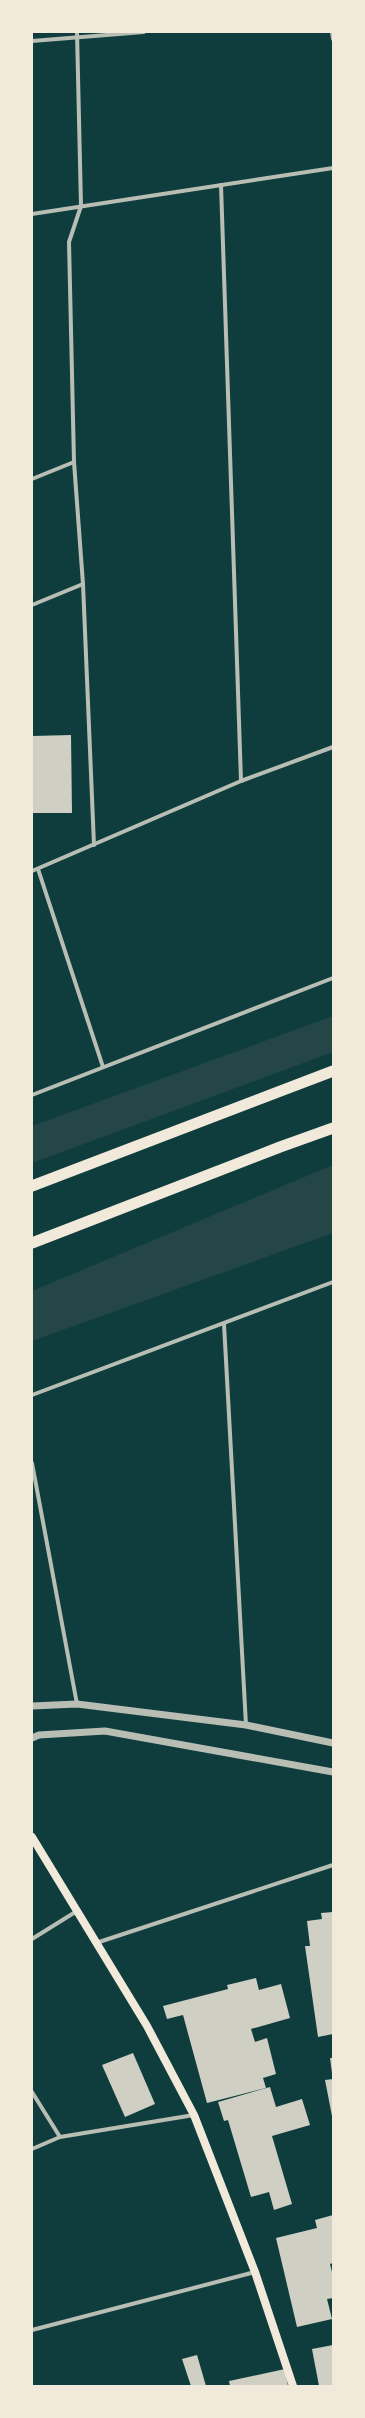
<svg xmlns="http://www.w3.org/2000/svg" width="365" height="2418" viewBox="0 0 365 2418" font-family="'PT Serif',serif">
<rect width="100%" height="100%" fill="#0f3d3e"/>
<g fill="#244646">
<path d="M333,1016V1052L32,1163V1126Z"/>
<path d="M333,1165V1233L32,1341V1291Z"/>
</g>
<g fill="#cfcfc3">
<path d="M71,735L72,813H32V736Z"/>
<path d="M333,1912V2034L318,2037L305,1946H310L307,1921L322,1919L321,1913Z"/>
<path d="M256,1978L259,1990L281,1984L290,2018L251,2029L255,2042L267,2038L276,2074L263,2078L266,2088L207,2103L183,2015L167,2019L163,2006L228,1989L227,1985Z"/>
<path d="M133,2053L155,2104L125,2117L102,2065Z"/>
<path d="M330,2058H333V2073H332Z"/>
<path d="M333,2079V2116H332L325,2080Z"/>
<path d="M270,2087L276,2107L302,2099L310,2125L272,2136L292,2204L274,2210L269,2192L251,2197L228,2120L224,2121L218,2102Z"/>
<path d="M333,2215V2263L330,2264L333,2276V2298L327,2299L332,2319L297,2327L276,2238L317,2228L315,2220Z"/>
<path d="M333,2345V2386H319L312,2349Z"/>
<path d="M197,2355L206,2386H191L182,2359Z"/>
<path d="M285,2369L288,2386H230L229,2381Z"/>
</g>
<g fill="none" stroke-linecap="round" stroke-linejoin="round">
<g stroke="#b8beb3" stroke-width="4">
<path d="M77,32L81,206L69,242L74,462L83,584L94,845"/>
<path d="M332,32L333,39"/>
<path d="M32,41L144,32"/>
<path d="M221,185L241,781"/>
<path d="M32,214L333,168"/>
<path d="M32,479L74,462"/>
<path d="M32,605L83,584"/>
<path d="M38,869L103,1067"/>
<path d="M32,871L241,781L333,747"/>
<path d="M32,1095L333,978"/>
<path d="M224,1324L246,1725"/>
<path d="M32,1395L333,1282"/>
<path d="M32,1463L77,1704"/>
<path d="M32,1939L77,1911"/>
<path d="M96,1943L333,1865"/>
<path d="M32,2092L60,2137"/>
<path d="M32,2149L60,2137L194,2115"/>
<path d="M32,2330L255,2272"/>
</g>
<g stroke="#b8beb3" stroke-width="7">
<path d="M32,1706L77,1704L246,1725L333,1743"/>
<path d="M32,1738L39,1735L105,1731L333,1772"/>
</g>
<path stroke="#f1e9da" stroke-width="8" d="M32,1837L147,2026L194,2115L255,2272L293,2386"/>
<g stroke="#f1e9da" stroke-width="11">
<path d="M32,1186L333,1071"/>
<path d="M32,1243L280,1147L333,1128"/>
</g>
</g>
<rect width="365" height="2418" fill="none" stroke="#f1e9da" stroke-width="66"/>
</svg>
